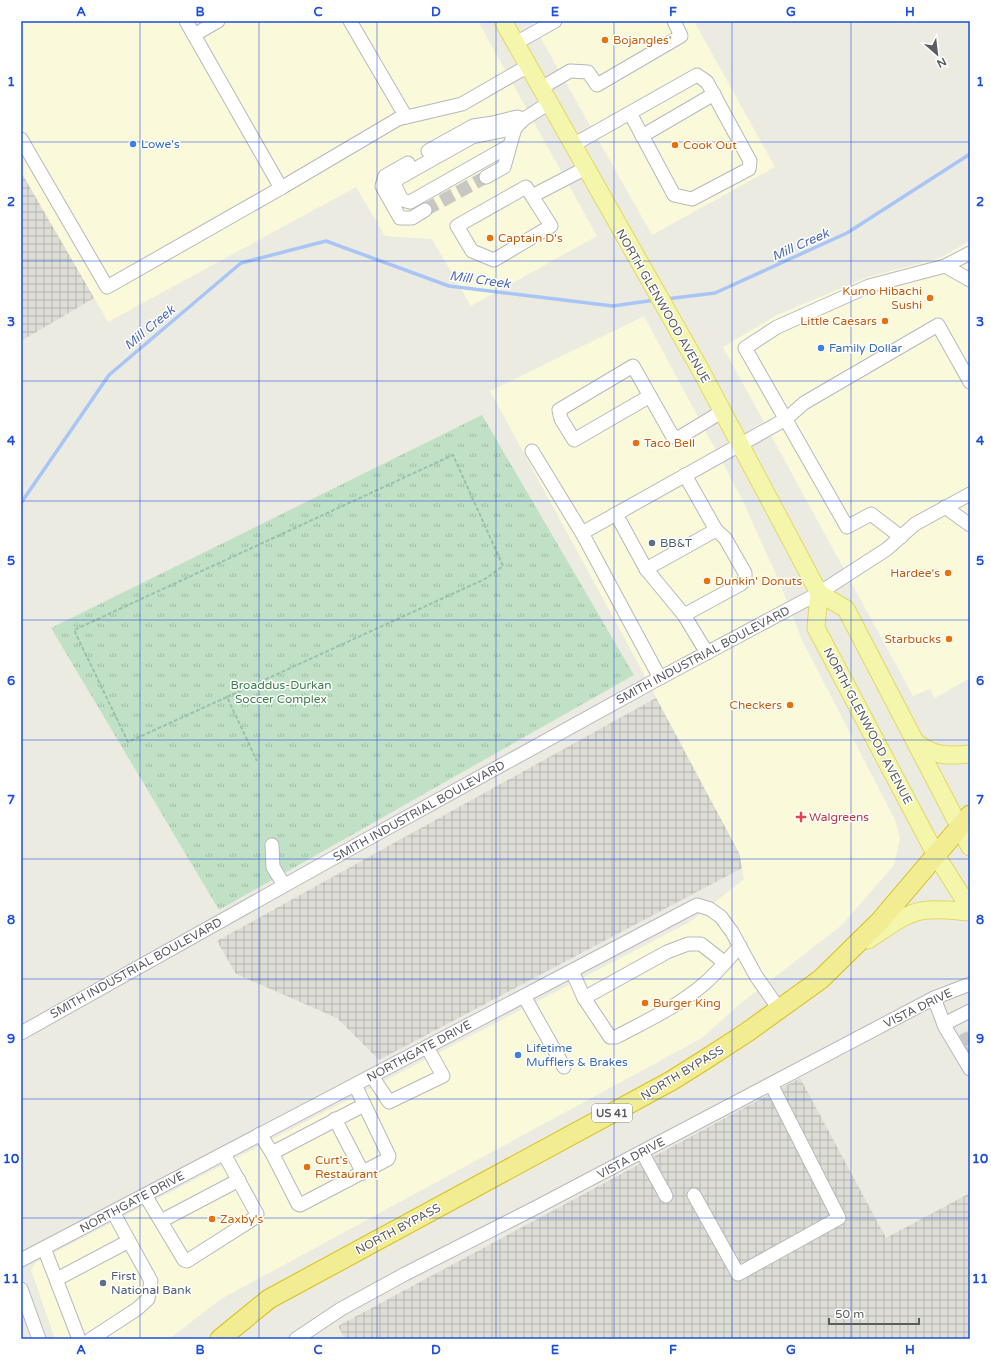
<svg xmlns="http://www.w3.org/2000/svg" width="991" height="1360" viewBox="0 0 991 1360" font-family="'Varela Round',sans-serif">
<defs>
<pattern id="industrial-grid" width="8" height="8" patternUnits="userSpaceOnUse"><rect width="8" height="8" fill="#ddddd6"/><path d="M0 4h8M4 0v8" fill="none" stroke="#b6b6b1"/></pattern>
<pattern id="park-tufts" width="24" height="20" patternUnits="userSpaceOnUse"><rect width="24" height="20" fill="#c1e1c7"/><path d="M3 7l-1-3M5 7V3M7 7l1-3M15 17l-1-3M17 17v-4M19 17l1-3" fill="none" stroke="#a0baa5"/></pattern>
</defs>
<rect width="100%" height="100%" fill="#ecebe2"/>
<g fill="#faf9d9">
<path d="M21,21H478L597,236L471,306L432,239L385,236L356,187L108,322L21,172Z"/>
<path d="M531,21H694L775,167L652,235Z"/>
<path d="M970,241V678L935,698L930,689L913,696L723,347L777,315L868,277L940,258Z"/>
<path d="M644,316L742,499L779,581L802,640L895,820L900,839L894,865L842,925L740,1004L702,1038L221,1299L169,1339H55L31,1270L36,1262L690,922L744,879L739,853L638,663L490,391Z"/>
</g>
<g fill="url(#industrial-grid)">
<path d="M21,172L94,298L21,341Z"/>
<path d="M656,698L739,853L742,868L379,1060L337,1018L236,974L217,941Z"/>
<path d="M800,1078L886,1238L970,1193V1339H345L338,1326Z"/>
</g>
<path fill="url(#park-tufts)" d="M482,415L634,675L219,910L51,628Z"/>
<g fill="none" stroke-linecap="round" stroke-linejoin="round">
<g stroke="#a8c5f6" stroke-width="3.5">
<path d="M666,299L715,293L847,233L970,154"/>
<path d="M21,503L109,375L241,263L326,241L449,286L613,306L655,300"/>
</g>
<g stroke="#c8c7c2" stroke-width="13" stroke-dasharray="13 6" stroke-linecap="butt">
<path d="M425,210L486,177"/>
<path d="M962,1041L970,1037"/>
<path d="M968,1053L970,1052"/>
</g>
<g stroke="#b7b8bd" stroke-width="15">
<g id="minor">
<path d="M186,21L281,188L398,119L462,104L528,66"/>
<path d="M350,21L406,117"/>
<path d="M194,35L218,21"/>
<path d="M516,43L555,21"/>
<path d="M541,88L570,71L588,72L597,85L681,36L674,21"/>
<path d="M642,136L714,94"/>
<path d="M21,139L107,287L281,188"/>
<path d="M573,145L697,75L707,82L750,161L749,169L692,199L674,195L630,113"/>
<path d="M509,146L410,202L402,200L394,184L399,178L472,137L515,128"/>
<path d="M428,151L473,126L493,123L517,117L524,119"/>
<path d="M408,163L385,176L382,186L400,218H412L425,210"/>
<path d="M486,177L504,167L515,128L524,119L549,103"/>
<path d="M532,196L526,187L457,226L472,251L494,260L551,226L532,196L586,168"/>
<path d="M945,266L970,280"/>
<path d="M650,396L574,440L561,419L559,410L633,366L673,437H680L723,411"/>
<path d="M532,451L582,533"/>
<path d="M945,507L970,525"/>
<path d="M616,514L646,569L684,615L707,653"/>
<path d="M901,537L871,514L847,527L745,348L777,327L869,286L945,266L970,253"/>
<path d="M646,569L716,530L685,475"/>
<path d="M684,615L741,584L745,580V573L725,538L716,530"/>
<path d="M660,678L582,533L786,419L804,403L938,325L970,382"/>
<path d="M272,845L273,867L284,885"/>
<path d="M572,971L584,998L610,1037H616C646,1021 677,1007 704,984C717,973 728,959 740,946"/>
<path d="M524,996L564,1067"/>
<path d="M584,998L667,952L688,944H701L725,963"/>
<path d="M934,998L945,1027L970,1069"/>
<path d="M944,1024L970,1011"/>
<path d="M21,1033L362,842L656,680L819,593L887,549L915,524L970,494"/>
<path d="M372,1076L389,1102L443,1076L427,1047"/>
<path d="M335,1119L363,1173"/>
<path d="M260,1134L272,1153L298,1204L300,1205L388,1159L389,1156L355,1085"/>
<path d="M642,1152L666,1196"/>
<path d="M272,1153L364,1105"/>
<path d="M145,1195L184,1260L187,1261L256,1217L257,1214L224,1154"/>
<path d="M694,1195L738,1274L839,1218L771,1084"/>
<path d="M161,1221L239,1180"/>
<path d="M44,1248L79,1339"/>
<path d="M21,1260L697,905L710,909L721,917L732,932L756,976L779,1009"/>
<path d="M57,1279L129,1241"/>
<path d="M21,1289L39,1339"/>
<path d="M91,1339L137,1309L148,1299L151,1281L113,1212"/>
<path d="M296,1339L341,1309L405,1274L537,1207L934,998L970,984"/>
</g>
</g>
<g stroke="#e2d864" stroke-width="19">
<g id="major">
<path d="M503,21L700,369L819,593L846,609L970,847"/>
<path d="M819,593L816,628L936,855L970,909"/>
<path d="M917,743C936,757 948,756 970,754"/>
<path d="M868,940C887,928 906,911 929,910C943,909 957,911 970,912"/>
</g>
</g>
<g stroke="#d7c016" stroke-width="21">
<path id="highway" d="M220,1339L269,1299L671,1081L706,1059L746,1033L821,979L880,921L970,815"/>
</g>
<path stroke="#9ac1ad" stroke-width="2" stroke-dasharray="4 2" stroke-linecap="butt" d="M227,697L485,579L503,566L453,455L74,630L128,742L227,697L257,761"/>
<use href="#minor" stroke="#fff" stroke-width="13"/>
<use href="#major" stroke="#f4f6ac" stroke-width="17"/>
<use href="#highway" stroke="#f2ec93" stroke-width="19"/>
</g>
<path fill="none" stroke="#1d4ed8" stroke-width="1" stroke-opacity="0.55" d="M140,21V1339M259,21V1339M377,21V1339M496,21V1339M614,21V1339M732,21V1339M851,21V1339M21,142H970M21,261H970M21,381H970M21,501H970M21,620H970M21,740H970M21,859H970M21,979H970M21,1099H970M21,1218H970"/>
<g fill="#e8710a" stroke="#fff" stroke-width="1.5">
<circle cx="605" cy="40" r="4"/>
<circle cx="675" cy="145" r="4"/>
<circle cx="490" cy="238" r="4"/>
<circle cx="930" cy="298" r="4"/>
<circle cx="885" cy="321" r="4"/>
<circle cx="636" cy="443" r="4"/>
<circle cx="948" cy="573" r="4"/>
<circle cx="707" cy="581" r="4"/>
<circle cx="949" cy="639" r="4"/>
<circle cx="790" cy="705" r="4"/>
<circle cx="645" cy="1003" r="4"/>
<circle cx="307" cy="1167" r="4"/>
<circle cx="212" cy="1219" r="4"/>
</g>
<g fill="#3f7fe0" stroke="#fff" stroke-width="1.5">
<circle cx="133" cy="144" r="4"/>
<circle cx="821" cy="348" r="4"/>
<circle cx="518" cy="1055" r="4"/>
</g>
<g fill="#5c6f8a" stroke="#fff" stroke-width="1.5">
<circle cx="652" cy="543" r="4"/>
<circle cx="103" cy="1283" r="4"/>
</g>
<path fill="#e0444e" stroke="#fff" stroke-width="1.5" d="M799 811h4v4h4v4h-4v4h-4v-4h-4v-4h4z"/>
<g text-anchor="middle" stroke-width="3" stroke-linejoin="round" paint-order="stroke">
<rect fill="#fff" stroke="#8c8d90" stroke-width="1" x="592" y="1104" width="40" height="18" rx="3"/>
<g font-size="11" font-weight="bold" fill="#5a5c61">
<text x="612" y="1117">US 41</text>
</g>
<g font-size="12" fill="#c56008" stroke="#fff" text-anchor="start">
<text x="613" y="44">Bojangles'</text>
<text x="683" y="149">Cook Out</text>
<text x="498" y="242">Captain D's</text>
<text x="922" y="295" text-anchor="end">Kumo Hibachi<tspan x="922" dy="14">Sushi</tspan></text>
<text x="877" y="325" text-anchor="end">Little Caesars</text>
<text x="644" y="447">Taco Bell</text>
<text x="940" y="577" text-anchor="end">Hardee's</text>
<text x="715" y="585">Dunkin' Donuts</text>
<text x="941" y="643" text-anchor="end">Starbucks</text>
<text x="782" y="709" text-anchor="end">Checkers</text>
<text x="653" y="1007">Burger King</text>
<text x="315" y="1164">Curt's<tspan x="315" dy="14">Restaurant</tspan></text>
<text x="220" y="1223">Zaxby's</text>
</g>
<g font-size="12" fill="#366cbe" stroke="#fff" text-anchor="start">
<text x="141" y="148">Lowe's</text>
<text x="829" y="352">Family Dollar</text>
<text x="526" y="1052">Lifetime<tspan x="526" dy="14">Mufflers &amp; Brakes</tspan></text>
</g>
<g font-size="12" fill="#5a5c61" stroke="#fff">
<text transform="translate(663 306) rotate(60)" y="4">NORTH GLENWOOD AVENUE</text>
<text transform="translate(703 655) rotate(-28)" y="4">SMITH INDUSTRIAL BOULEVARD</text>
<text transform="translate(868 726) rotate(62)" y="4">NORTH GLENWOOD AVENUE</text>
<text transform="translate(419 811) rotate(-29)" y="4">SMITH INDUSTRIAL BOULEVARD</text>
<text transform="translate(136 968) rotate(-29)" y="4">SMITH INDUSTRIAL BOULEVARD</text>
<text transform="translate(918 1008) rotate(-26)" y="4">VISTA DRIVE</text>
<text transform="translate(419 1051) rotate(-28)" y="4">NORTHGATE DRIVE</text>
<text transform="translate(682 1073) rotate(-31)" y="4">NORTH BYPASS</text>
<text transform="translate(631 1158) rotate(-28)" y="4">VISTA DRIVE</text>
<text transform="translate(132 1202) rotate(-28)" y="4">NORTHGATE DRIVE</text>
<text transform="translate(398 1229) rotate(-28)" y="4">NORTH BYPASS</text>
</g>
<g font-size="12" fill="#4e5e75" stroke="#fff" text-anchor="start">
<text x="660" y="547">BB&amp;T</text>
<text x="111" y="1280">First<tspan x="111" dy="14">National Bank</tspan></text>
</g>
<g font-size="12" fill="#3c7e4c" stroke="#fff">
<text x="281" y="689">Broaddus-Durkan<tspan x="281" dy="14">Soccer Complex</tspan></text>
</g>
<g font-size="12" fill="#be3a42" stroke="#fff" text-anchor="start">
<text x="809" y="821">Walgreens</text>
</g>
<g font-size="13" font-style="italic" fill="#4d6cb6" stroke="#fff">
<text transform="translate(800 244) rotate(-24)" y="5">Mill Creek</text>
<text transform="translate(480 279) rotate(8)" y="5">Mill Creek</text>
<text transform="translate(149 327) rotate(-40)" y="5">Mill Creek</text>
</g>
</g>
<rect width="991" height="1360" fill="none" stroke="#ffffff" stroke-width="44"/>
<g transform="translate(937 54) rotate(152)" stroke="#ffffff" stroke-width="3" paint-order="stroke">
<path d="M0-3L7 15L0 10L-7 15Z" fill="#5a5c61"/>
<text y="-6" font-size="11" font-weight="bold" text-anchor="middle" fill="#5a5c61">N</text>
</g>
<path d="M829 1318v6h90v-6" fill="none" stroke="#5a5c61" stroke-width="2"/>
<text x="835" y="1318" font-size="12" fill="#5a5c61" stroke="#ffffff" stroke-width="3" paint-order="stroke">50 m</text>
<rect x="22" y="22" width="947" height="1316" fill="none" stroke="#1d4ed8" stroke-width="1.5"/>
<g font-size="13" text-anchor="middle" font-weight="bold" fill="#1d4ed8">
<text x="81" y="16">A</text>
<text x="200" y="16">B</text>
<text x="318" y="16">C</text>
<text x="436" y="16">D</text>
<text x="555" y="16">E</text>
<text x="673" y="16">F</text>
<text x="791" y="16">G</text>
<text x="910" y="16">H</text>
<text x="11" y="86">1</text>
<text x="980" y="86">1</text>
<text x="11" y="206">2</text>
<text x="980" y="206">2</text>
<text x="11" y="326">3</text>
<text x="980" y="326">3</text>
<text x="11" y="445">4</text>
<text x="980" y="445">4</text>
<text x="11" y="565">5</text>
<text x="980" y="565">5</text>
<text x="11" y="685">6</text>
<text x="980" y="685">6</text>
<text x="11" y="804">7</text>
<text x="980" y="804">7</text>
<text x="11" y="924">8</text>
<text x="980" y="924">8</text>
<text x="11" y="1043">9</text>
<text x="980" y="1043">9</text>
<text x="11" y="1163">10</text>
<text x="980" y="1163">10</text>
<text x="11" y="1283">11</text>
<text x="980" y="1283">11</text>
<text x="81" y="1354">A</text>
<text x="200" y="1354">B</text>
<text x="318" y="1354">C</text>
<text x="436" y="1354">D</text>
<text x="555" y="1354">E</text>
<text x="673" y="1354">F</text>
<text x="791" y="1354">G</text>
<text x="910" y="1354">H</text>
</g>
</svg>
